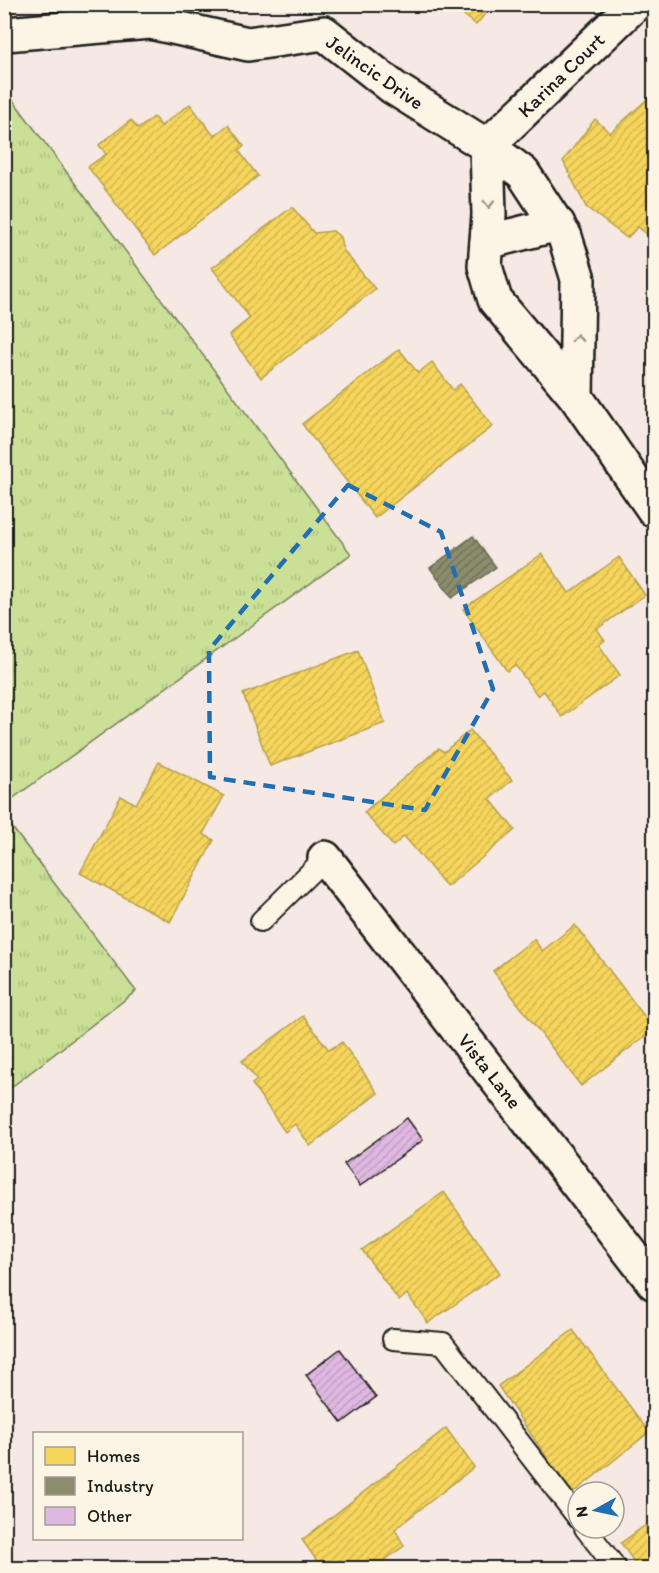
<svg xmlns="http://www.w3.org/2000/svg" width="659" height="1573" viewBox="0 0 659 1573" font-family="Itim,sans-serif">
<defs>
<pattern id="grass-tufts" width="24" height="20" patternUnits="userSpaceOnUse" patternTransform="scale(1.5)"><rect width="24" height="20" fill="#cae096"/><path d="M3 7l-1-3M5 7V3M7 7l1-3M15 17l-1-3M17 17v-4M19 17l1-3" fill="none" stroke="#adc081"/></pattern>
<pattern id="homes-hatch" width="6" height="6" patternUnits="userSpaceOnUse" patternTransform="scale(1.5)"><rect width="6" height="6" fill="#f6d55c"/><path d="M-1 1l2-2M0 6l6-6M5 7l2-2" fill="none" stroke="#d2b64f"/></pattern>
<pattern id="industry-hatch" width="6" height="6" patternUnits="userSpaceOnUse" patternTransform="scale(1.5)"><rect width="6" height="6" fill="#8c8c6e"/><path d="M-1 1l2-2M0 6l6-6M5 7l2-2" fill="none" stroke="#72725a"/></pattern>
<pattern id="building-hatch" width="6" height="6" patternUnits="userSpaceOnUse" patternTransform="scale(1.5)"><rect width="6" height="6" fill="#dfb8e1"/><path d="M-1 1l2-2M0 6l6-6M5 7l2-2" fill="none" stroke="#bf9ec0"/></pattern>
</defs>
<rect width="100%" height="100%" fill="#f6e9e4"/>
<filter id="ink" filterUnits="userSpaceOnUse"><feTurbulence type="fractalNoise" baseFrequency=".0167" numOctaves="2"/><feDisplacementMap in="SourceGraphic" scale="12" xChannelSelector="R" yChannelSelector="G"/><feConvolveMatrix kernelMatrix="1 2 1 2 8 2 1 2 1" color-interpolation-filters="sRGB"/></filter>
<g filter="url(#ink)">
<g fill="url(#grass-tufts)" stroke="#737e59" stroke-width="1.5">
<path d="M4,88L351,554L5,804H4Z"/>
<path d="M5,818L136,991L5,1092Z"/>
</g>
<g fill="url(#homes-hatch)" stroke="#b59e49" stroke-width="1.5">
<path d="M451,4H493L476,25Z"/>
<path d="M654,93V235L652,238L638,227L627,238L586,207L563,161L595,119L610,133Z"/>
<path d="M190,104L214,136L228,125L244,146L239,151L258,176L155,255L88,167L106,154L99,145L131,120L138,129L154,117L161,126Z"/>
<path d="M292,207L314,233L333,231L340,237L343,250L375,289L261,378L229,335L250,318L212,268Z"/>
<path d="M399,349L418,373L432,362L453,390L460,384L493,426L375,518L302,424Z"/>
<path d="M542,554L569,593L619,557L645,595L597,629L605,640L599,645L620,675L562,717L544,691L538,696L515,665L507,671L463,609Z"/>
<path d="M358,650L385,723L270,766L243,694Z"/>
<path d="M470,730L512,780L490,799L515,830L447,887L404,836L393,846L364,812L439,748L444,752Z"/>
<path d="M159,762L224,796L203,834L214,840L170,922L80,873L121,796L136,804Z"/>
<path d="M575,925L654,1029L581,1086L493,971L534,939L542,951Z"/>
<path d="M303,1016L329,1050L342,1042L378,1093L310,1146L295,1124L285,1132L252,1084L257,1080L242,1061Z"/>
<path d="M444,1192L500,1273L428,1323L407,1294L399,1301L362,1250Z"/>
<path d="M573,1330L649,1432L572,1494L498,1386Z"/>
<path d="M446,1428L474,1467L395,1529L404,1546L374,1568H322L302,1540Z"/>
<path d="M654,1519V1568H638L621,1543Z"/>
</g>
<path fill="url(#industry-hatch)" stroke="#6a6a55" stroke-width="1.5" d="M473,536L496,567L452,598L430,568Z"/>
<g fill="url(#building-hatch)" stroke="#1c1c1c" stroke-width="1.5">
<path d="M407,1118L423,1140L360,1186L344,1164Z"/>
<path d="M340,1349L376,1397L342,1423L306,1375Z"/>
</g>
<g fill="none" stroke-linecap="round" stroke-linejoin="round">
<g stroke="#1c1c1c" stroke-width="24">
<g id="lane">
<path d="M261,921L325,858"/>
<path d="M393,1339L443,1343L578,1518"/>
<path d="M585,1528L616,1568"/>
</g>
</g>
<g stroke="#1c1c1c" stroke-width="38">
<g id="street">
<path d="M5,34L150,22L248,44L324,33L394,88L487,146L523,173L565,237L578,279L576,397"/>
<path d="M487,146L489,215L485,266L495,300L576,397L654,510"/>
<path d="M487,146L635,4"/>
<path d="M487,242L558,224"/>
<path d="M325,858L654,1283"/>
</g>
</g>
<use href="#lane" stroke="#fcf5e5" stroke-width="20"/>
<use href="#street" stroke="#fcf5e5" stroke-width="33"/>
</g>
<defs><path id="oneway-chevron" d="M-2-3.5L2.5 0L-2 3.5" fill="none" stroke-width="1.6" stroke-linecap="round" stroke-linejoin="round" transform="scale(1.5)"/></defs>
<g stroke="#97938b">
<use href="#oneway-chevron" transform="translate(489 204) rotate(89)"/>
<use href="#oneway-chevron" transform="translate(577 338) rotate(-89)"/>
</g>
</g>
<path fill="none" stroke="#1f6fb2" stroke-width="4.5" stroke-dasharray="12 8" stroke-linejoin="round" d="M348,485L441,532L493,689L425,810L210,777L209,650Z"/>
<g text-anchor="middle" stroke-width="6" stroke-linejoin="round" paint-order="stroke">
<g font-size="20" fill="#1c1c1c" stroke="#fcf5e5">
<text transform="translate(375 72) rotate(35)" y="7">Jelincic Drive</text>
<text transform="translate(561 75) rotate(-44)" y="7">Karina Court</text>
<text transform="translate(490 1071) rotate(52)" y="7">Vista Lane</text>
</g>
</g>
<rect width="659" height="1573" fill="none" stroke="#fcf5e5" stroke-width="24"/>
<rect x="12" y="12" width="635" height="1549" fill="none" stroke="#1c1c1c" stroke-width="2" filter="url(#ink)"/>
<rect x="33" y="1432" width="210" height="108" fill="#fcf5e5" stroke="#a29e95" stroke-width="1.5"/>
<rect x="45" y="1447" width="30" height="18" fill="#f6d55c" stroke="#a29e95" stroke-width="1.5"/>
<text x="87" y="1462" font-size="18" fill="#1c1c1c">Homes</text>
<rect x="45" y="1477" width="30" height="18" fill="#8c8c6e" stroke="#a29e95" stroke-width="1.5"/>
<text x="87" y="1492" font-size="18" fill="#1c1c1c">Industry</text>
<rect x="45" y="1507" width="30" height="18" fill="#dfb8e1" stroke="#a29e95" stroke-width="1.5"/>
<text x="87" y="1522" font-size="18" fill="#1c1c1c">Other</text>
<g transform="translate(596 1510) rotate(262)"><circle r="28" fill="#fcf5e5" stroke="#a29e95" stroke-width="1.5"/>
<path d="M0-4.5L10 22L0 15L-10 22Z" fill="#1f6fb2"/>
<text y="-9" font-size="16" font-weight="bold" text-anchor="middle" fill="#1c1c1c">N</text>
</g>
</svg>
